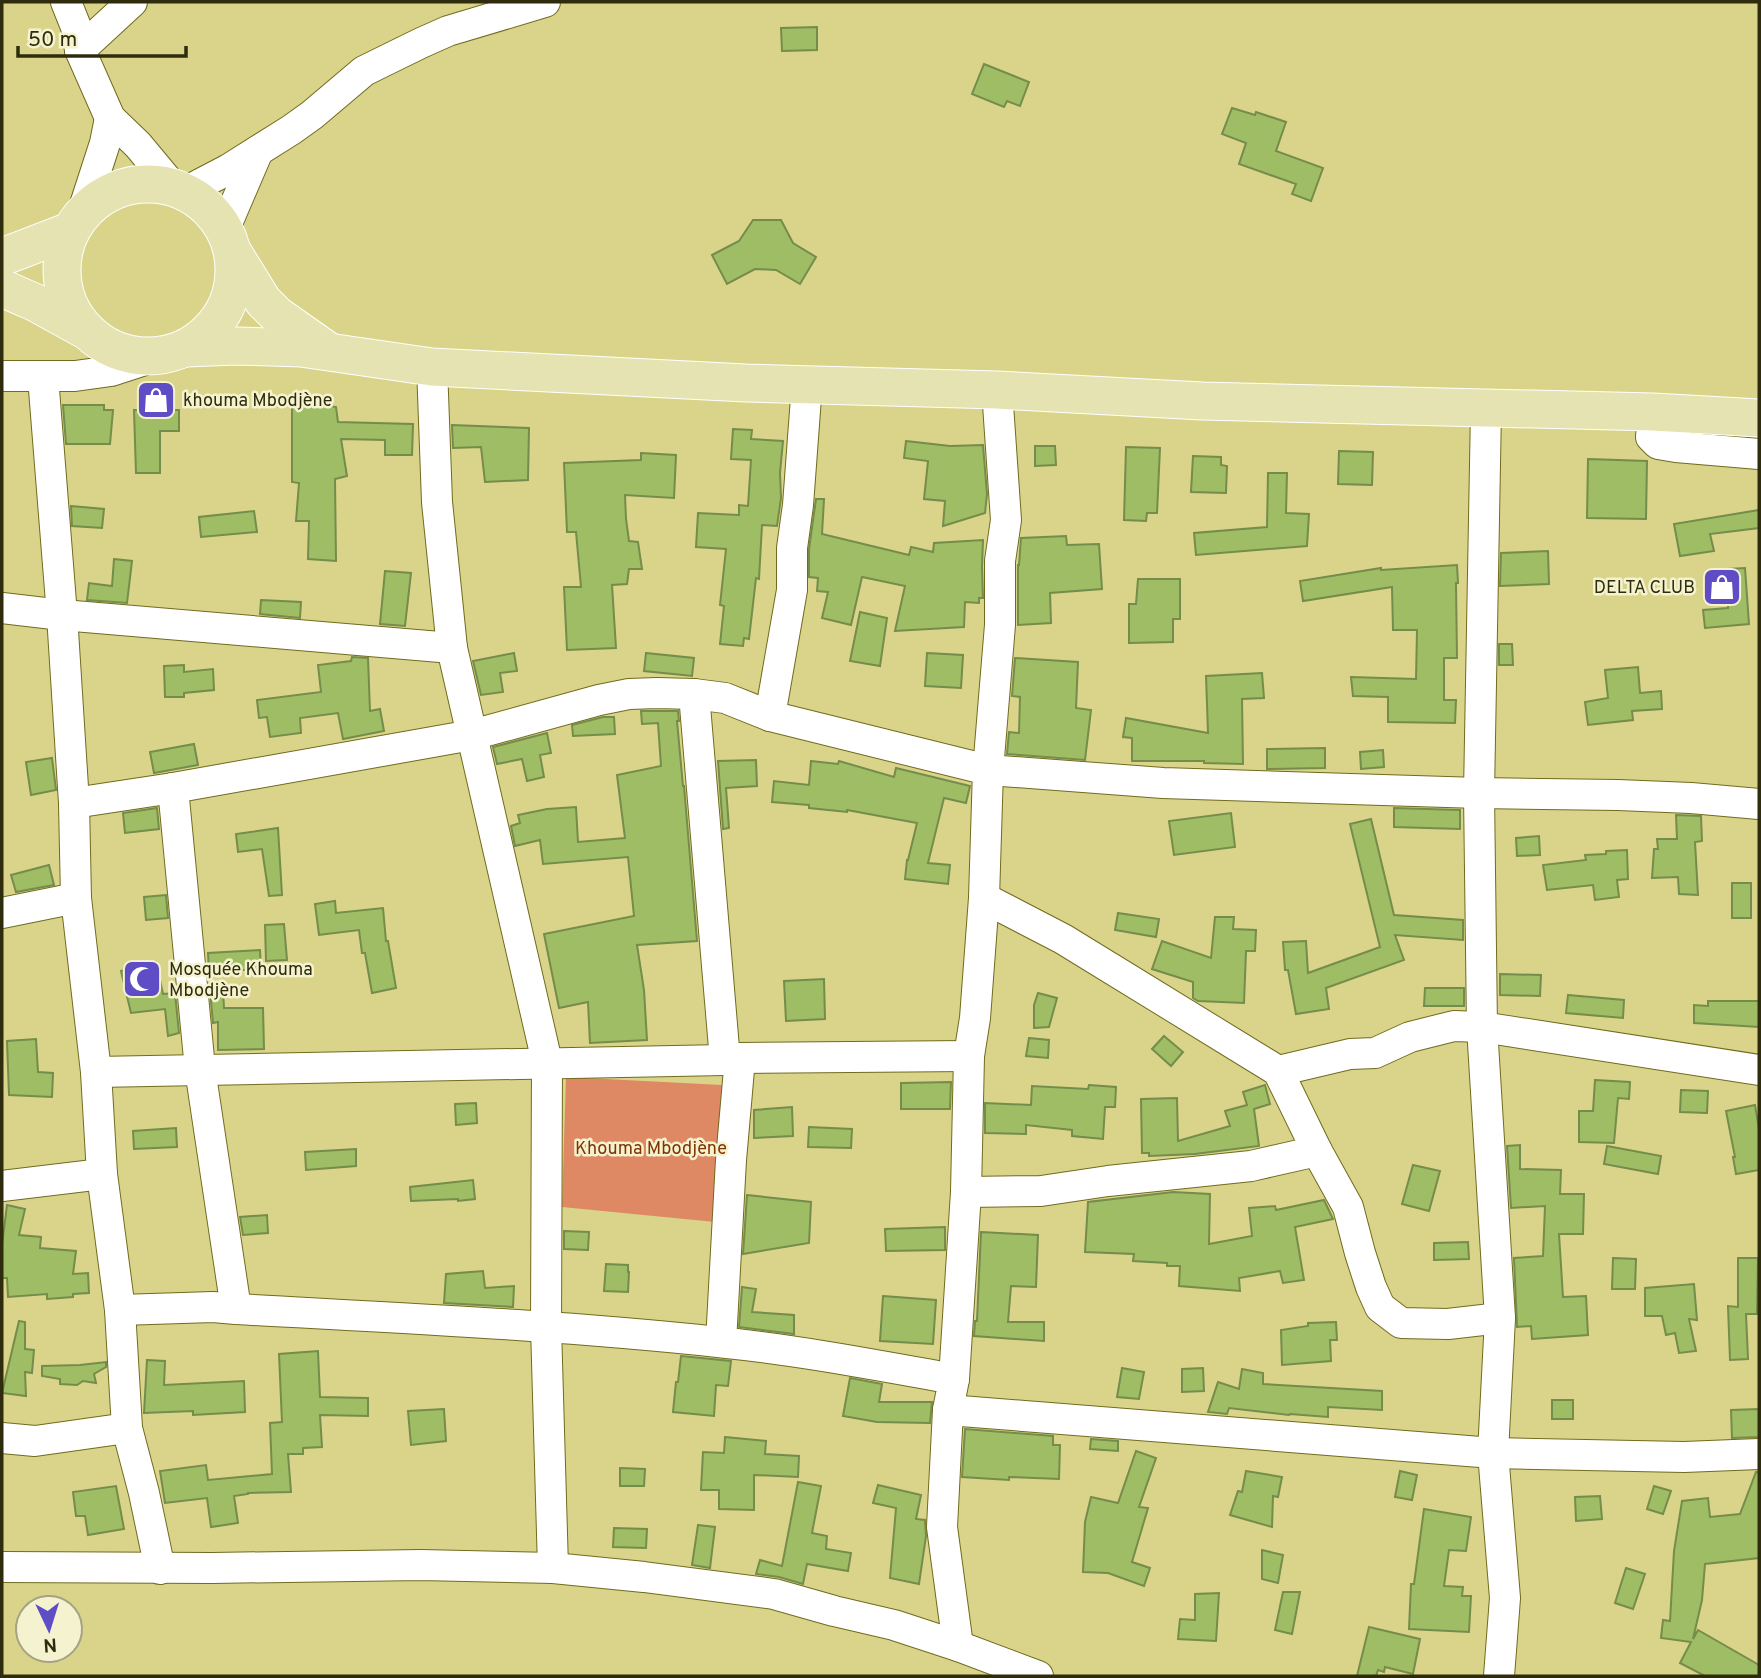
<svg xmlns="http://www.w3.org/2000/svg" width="1761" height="1678" viewBox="0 0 1761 1678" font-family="Overpass,sans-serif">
<rect width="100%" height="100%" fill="#d9d489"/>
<path fill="#de8963" d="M566,1077L722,1085L715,1222L562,1207Z"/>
<g fill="#9fbd65" stroke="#758c4a" stroke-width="2">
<path d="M817,27V50L782,51L781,28Z"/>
<path d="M984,64L1029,82L1020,106L1007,101L1004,107L972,94Z"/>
<path d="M1232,108L1255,115L1256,112L1286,122L1276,151L1323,168L1311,201L1292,194L1296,184L1239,164L1246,143L1222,134Z"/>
<path d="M753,220H781L793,243L816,257L800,284L776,270L755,269L727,284L712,255L739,241Z"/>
<path d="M292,398L336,407L338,422L413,424L412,455H385V440L341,439L347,476L335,479L336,561L308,559L309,521H296L299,483L292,482Z"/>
<path d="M63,405H104V410H113L110,444H66Z"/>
<path d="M134,410H179V431H160V473H136Z"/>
<path d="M452,425L529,428L528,480L485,482L481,447L453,448Z"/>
<path d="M733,429L752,430L751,439L783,441L780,473L781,498L777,526L762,525L759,579L756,578L749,639L744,638L743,646L720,644L724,606L720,605L726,549L696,547L698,513L739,515V505L748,506L751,460L731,459Z"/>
<path d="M906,441L950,446L983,445L987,494L985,513L943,526L945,501L924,499L928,461L904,458Z"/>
<path d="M1035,446H1055L1056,465L1035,466Z"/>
<path d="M1126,447L1160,448L1157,513H1147L1146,521L1124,520Z"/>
<path d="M1339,451L1373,452L1372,485L1338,484Z"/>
<path d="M641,453L676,455L674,498L625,495L626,519L629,541L638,542L642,569H629L627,584L612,585L616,648L567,650L564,587H581L576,532H567L564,463L641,460Z"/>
<path d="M1193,456L1221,457V465L1227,466L1226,493L1191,492Z"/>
<path d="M1588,459L1647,461L1646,519L1587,518Z"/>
<path d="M1268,473H1287L1286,513L1309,514L1307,546L1196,555L1194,533L1267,527Z"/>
<path d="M816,499H824L822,534L909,555L911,547L933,552L934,543L983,540L982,567L983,598H979V603L965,602L964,627L895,631L905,586L862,577L851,625L822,618L828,592L817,591L818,578L809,577V549Z"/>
<path d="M71,506L104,509L102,528L72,526Z"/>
<path d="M1759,510V528L1710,534L1714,551L1680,556L1674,524Z"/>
<path d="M254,511L257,532L201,537L199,517Z"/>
<path d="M1066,536L1067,545L1099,544L1102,589L1050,593L1051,623L1018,625V565H1019L1021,538Z"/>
<path d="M1548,551L1549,584L1500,586L1501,553Z"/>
<path d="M114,559L132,561L127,603L87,600L89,583L112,586Z"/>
<path d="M1457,565L1458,583H1456L1457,658H1444V700H1456L1455,723L1388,722V697L1353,696L1351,677L1416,679L1417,630H1393L1392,587L1303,601L1300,581L1381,568V570Z"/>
<path d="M1745,568L1749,624L1705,628L1703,610L1728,608V569Z"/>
<path d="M385,571L411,573L405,626L380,624Z"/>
<path d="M1138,579H1180V619H1173V642L1129,643V604H1136Z"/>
<path d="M261,600L301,602L300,618L260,614Z"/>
<path d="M860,612L887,618L880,666L850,661Z"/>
<path d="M1499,644H1512L1513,665H1499Z"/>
<path d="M514,653L517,671L500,673L503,692L481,695L473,661Z"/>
<path d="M646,653L694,658L692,676L644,671Z"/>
<path d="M927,653L963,655L961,688L925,686Z"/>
<path d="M352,657L368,658L370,711L380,709L384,731L343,739L338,713L300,718L301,733L270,737L267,717L259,718L257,700L321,692L318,665L351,661Z"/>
<path d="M1015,658L1078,662L1076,708L1091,710L1085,760L1007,754L1009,732L1019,733L1020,697L1012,696Z"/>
<path d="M184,665V672L213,669L214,690L184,693V697H165L164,666Z"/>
<path d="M1638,667L1640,693L1661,691L1662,709L1632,711L1633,720L1588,725L1585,702L1608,698L1605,670Z"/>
<path d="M1262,673L1264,698L1242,699L1243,764L1204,763V761H1132V738L1123,737L1126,718L1208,733L1206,676Z"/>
<path d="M641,711H678L679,721H677L683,786H684L697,941L637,945L644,990L647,1040L590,1043L588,1002L559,1008L544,934L634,916L628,857L543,864L540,840L515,846L511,826L520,823L518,815L547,809L576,807L578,842L625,838L617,775L661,766L658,723L642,724Z"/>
<path d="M603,717H614L615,734L573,736L572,725Z"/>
<path d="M547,733L551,753L540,755L544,777L527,781L522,759L497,764L493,747Z"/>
<path d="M194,744L198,765L154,773L150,752Z"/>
<path d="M1325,748V768L1267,769V749Z"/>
<path d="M1383,750L1384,767L1361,769L1360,752Z"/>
<path d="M52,758L56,790L31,795L26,762Z"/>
<path d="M756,760L757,786L726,788L729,828L723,829L718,761Z"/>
<path d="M811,761L838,764L839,761L894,777L896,768L970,786L966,803L944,798L928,863L950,865L948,884L905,879L907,860H908L917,823L847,810V812L809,808V805L772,802L774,781L809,785Z"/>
<path d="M157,808L159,829L125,833L123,813Z"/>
<path d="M1394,808L1460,810V829L1394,827Z"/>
<path d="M1231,813L1235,847L1174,855L1169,821Z"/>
<path d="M1676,815L1701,816L1702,841L1695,842L1698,895L1679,894L1678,877L1652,878L1654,849H1658L1657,839H1677Z"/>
<path d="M1371,819L1394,915L1463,920V940L1395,935L1404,960L1326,988L1329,1009L1296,1014L1288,970H1285L1283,942L1306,941L1308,973L1380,947L1350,824Z"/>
<path d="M278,828L282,895L269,896L262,849L238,852L236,834Z"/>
<path d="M1539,836L1540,855L1517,856L1516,838Z"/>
<path d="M1627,850L1628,879L1617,880L1619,897L1595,900L1593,885L1547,890L1543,865L1586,860L1585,855L1606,854V851Z"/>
<path d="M49,865L54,885L16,892L11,875Z"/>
<rect x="1732" y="883" width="19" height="35"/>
<path d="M166,895L168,918L146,920L144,897Z"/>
<path d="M335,901L336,913L383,908L386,941H388L396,988L372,993L365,953H362L359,930L319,935L315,904Z"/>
<path d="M1118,913L1159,919L1156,937L1115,930Z"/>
<path d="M1215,917H1234L1233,929L1256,930L1255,951H1246L1244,1003L1198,1001L1193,998V982L1152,969L1162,941L1211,958Z"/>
<path d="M284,924L287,960L266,961L265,925Z"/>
<path d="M260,950L261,969L209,972L208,953Z"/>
<path d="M156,962L163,994L175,993L179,1033L168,1036L165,1009L131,1013L121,971Z"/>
<path d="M1500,974L1541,975L1540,996L1500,995Z"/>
<path d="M824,979L825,1019L786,1021L784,981Z"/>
<path d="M1425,988H1464V1006H1424Z"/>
<path d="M223,990L224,1008H263L264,1049L218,1050V1022L213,1023L210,991Z"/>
<path d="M1038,993L1057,998L1049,1027L1034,1028V1005Z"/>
<path d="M1568,995L1624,1000L1623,1018L1566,1013Z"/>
<path d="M1708,1001H1759V1027L1694,1023V1005L1708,1006Z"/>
<path d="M1164,1036L1183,1052L1171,1066L1152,1049Z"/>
<path d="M1029,1038L1049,1040L1048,1058L1026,1056Z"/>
<path d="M36,1039L38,1072L53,1073L52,1097L9,1095L7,1041Z"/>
<path d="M1595,1080L1630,1082L1629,1099L1618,1098L1614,1143L1579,1142V1111H1593Z"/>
<path d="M951,1082L950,1109H901V1083Z"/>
<path d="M1089,1085L1116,1087L1115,1107H1105L1103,1139L1072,1136V1130L1026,1125V1134L985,1133V1103L1031,1105L1032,1086L1088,1089Z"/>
<path d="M1265,1085L1270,1104L1254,1109L1259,1146L1195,1154L1149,1156V1153H1142L1141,1099L1177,1098L1178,1141L1230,1126L1225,1111L1247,1105L1243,1092Z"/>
<path d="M1681,1090L1708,1091L1707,1113L1680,1112Z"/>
<path d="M476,1103L477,1123L456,1125L455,1104Z"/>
<path d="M1755,1105L1759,1129V1170L1736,1174L1733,1157H1735L1726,1111Z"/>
<path d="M792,1107L793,1136L754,1138V1110Z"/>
<path d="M809,1127L852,1129L851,1148L808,1147Z"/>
<path d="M176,1128L177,1147L134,1149L133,1131Z"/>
<path d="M1520,1145V1169L1561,1170L1560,1194H1584L1583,1234H1559L1563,1297L1586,1296L1588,1335L1532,1339L1531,1326L1517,1327L1514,1258L1543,1256L1545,1206L1511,1208L1507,1146Z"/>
<path d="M1607,1146L1661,1156L1658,1174L1604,1164Z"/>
<path d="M356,1149V1166L306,1170L305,1152Z"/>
<path d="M1413,1165L1440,1171L1429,1211L1402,1204Z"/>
<path d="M473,1180L475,1199L458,1201V1199L411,1201L410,1187Z"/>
<path d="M1173,1192L1210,1194L1209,1244L1252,1236L1249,1208L1275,1206L1276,1210L1324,1200L1333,1219L1295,1227L1304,1280L1283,1283L1280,1271L1239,1278L1240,1291L1179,1286L1180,1266H1167V1263L1133,1261L1134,1254L1085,1252L1088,1202Z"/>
<path d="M747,1195L811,1202L809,1243L743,1254Z"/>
<path d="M7,1205L25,1209L19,1235L41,1237L40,1248L76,1251L73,1274L88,1273L89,1293L73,1294V1297L47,1299V1294L8,1297L7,1278H2V1245Z"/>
<path d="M267,1215L268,1233L243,1235L240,1217Z"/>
<path d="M945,1227V1250L886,1251L885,1229Z"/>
<path d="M564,1231L589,1232L588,1250L564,1249Z"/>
<path d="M981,1232L1038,1235L1036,1287L1011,1286L1008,1322H1044V1341L974,1336L975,1321H977Z"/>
<path d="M1468,1242L1469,1259L1434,1260V1243Z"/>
<path d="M1613,1258L1636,1259L1635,1289H1612Z"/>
<path d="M1738,1258H1758L1757,1314H1746L1748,1359L1730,1360L1728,1306L1738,1307Z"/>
<path d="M606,1264L628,1265V1272H629L628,1292L604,1291Z"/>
<path d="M483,1271L485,1288L514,1286L513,1307L444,1303L446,1274Z"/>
<path d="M1694,1284L1697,1320L1689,1319L1696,1351L1679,1353L1675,1333L1666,1335L1662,1316H1645V1288Z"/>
<path d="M742,1287L756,1289L752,1312L794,1315V1334L739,1327Z"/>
<path d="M883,1296L936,1300L933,1344L880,1341Z"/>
<path d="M19,1321L25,1322V1349L34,1350L32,1373L25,1372L26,1396L2,1393Z"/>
<path d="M1336,1322L1337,1340H1330L1331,1361L1282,1365L1281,1330L1308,1326V1323Z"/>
<path d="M318,1351L320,1397L368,1398V1416L320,1415L322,1447L303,1448V1454H288L291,1492L248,1493V1494L234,1496L238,1523L211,1527L207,1498L165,1503L160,1471L206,1465L208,1480L272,1474L270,1423L282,1422L279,1354Z"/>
<path d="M681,1356L731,1361L728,1386L716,1385L714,1416L673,1412L676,1382H678Z"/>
<path d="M147,1360L165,1361L164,1385L244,1381L245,1412L193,1415V1411L144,1413Z"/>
<path d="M106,1362V1367L94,1374L96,1383L83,1381L77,1385L60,1384V1379L42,1376V1366L80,1365Z"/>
<path d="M1122,1368L1144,1372L1139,1399L1117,1397Z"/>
<path d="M1203,1368L1204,1391L1182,1392V1369Z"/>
<path d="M1242,1369L1263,1373V1384L1382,1391V1410L1328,1407V1417L1290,1414L1289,1415L1229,1408L1227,1414L1208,1412L1218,1382L1239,1389Z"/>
<path d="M850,1378L882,1384L879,1402H932L930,1423L877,1422L843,1416Z"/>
<rect x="1552" y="1400" width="21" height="19"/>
<path d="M444,1409L446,1441L411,1445L408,1411Z"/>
<path d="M1759,1409V1437L1732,1438L1731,1410Z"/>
<path d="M965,1429L1053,1436V1445H1060L1059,1479L1009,1477V1480L962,1477Z"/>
<path d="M725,1437L766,1441L765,1454L799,1456L798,1477L754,1475V1510L719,1509V1490H701L703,1452L724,1453Z"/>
<path d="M1091,1439L1118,1441V1451L1090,1449Z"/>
<path d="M1136,1451L1156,1458L1139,1507L1148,1508L1132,1562L1150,1568L1144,1586L1108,1573L1083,1572L1085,1522L1091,1497L1118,1503Z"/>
<path d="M620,1468L645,1469L644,1486H620Z"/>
<path d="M1246,1471L1282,1477L1278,1497L1273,1496L1272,1527L1230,1515L1238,1491L1242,1492Z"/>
<path d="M1400,1471L1417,1475L1412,1500L1395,1497Z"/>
<path d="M1756,1472H1759V1558L1705,1564L1702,1600L1693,1639L1698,1630L1759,1665V1676H1705L1680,1663L1691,1642L1661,1638L1663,1620L1670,1621L1674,1551L1682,1501L1708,1498L1710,1517L1740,1514Z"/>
<path d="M798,1482L821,1486L812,1533L827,1536L826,1549L851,1553L848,1571L807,1564L803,1584L779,1577L756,1574L760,1560L782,1566Z"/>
<path d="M878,1485L921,1495L916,1519L925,1520L926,1536L919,1584L890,1578L896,1508L873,1503Z"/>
<path d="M116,1486L124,1529L88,1535L85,1516H76L73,1492Z"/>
<path d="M1654,1486L1671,1491L1663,1514L1647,1509Z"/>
<path d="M1600,1496L1602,1519L1576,1521L1575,1497Z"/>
<path d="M1424,1509L1471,1517L1466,1551L1449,1550L1444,1586L1463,1587L1462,1596H1471L1469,1632L1409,1629L1411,1584H1414Z"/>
<path d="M698,1525L715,1527L710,1568L692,1565Z"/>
<path d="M614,1528L647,1529L646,1548L613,1547Z"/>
<path d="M1262,1550L1283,1555L1278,1583L1262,1579Z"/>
<path d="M1626,1568L1645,1574L1633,1609L1615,1603Z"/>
<path d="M1283,1592H1300L1292,1634L1275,1630Z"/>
<path d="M1219,1593L1216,1641L1178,1639L1180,1619L1195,1620V1594Z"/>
<path d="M1369,1627L1420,1639L1413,1674L1385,1667L1384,1672L1378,1670L1376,1676H1357Z"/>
</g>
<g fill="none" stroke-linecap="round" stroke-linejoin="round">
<g stroke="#716b1e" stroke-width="32">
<g id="minor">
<path d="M66,2L76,27L80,50L110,118L138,145L173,187"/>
<path d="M80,50L132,2"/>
<path d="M185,192L229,169L291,130L312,115L364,71L421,43L448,31L545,2"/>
<path d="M82,214L105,143L110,118"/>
<path d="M225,228L258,151"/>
<path d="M432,367L437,502L452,648L547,1062L546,1327L553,1568"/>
<path d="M2,376H75L111,371L157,356"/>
<path d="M43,377L62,615L74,803L76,898L96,1072L102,1174L120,1310L127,1428L144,1493L160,1569"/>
<path d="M1486,409L1479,793L1482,1027L1500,1318L1493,1453L1505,1598L1499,1676"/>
<path d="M1653,412L1651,437L1658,444L1676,447L1759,454"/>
<path d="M2,608L62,615L452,648"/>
<path d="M694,694L725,1060"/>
<path d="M770,716L792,590V548L798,505L807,384"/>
<path d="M173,788L200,1069L236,1309"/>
<path d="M74,803L173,788L472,735L599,700L629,694L657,693L694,694L725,698L770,716L988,770L1163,783L1479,793L1618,795L1691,798L1759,804"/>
<path d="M984,898L1063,939L1278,1071L1317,1151L1348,1207L1360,1253L1371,1287L1380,1307L1401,1323L1448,1324L1500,1318"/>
<path d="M2,913L76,898"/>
<path d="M1278,1071L1350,1054L1375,1053L1410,1037L1454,1026L1482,1027L1759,1070"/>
<path d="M96,1072L725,1060L740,1058L969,1056"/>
<path d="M2,1186L102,1174"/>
<path d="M966,1192L1041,1191L1108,1181L1251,1166L1317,1151"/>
<path d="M120,1310L213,1307L236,1309C397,1318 558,1325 718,1342C797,1350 876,1365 954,1379L948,1410L1493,1453L1684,1457L1759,1454"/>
<path d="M721,1342L731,1160L740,1058"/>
<path d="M954,1379L966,1192L969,1056L975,1018L984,898L988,770L1000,625V561L1006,520L997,390"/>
<path d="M948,1410L942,1527L958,1646"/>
<path d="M2,1438L35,1441L127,1428"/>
<path d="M2,1567L212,1568L421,1565L553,1568L644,1577L774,1594L834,1611L894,1625L958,1646L1038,1676"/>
</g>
</g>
<g stroke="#fff" stroke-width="39">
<g id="major">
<circle cx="148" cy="270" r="86"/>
<path d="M234,254L263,301L277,315L328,351"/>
<path d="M2,257L70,231"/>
<path d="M2,288L36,303L85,330"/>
<path d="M186,348L236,346L301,348L432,367L746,383L997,390L1202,401L1653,412L1759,418"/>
</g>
</g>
<use href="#minor" stroke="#fff" stroke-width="30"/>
<use href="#major" stroke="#e6e3b3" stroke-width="37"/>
</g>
<defs>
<g id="shop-square" transform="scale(2.0125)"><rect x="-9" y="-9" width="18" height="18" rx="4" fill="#5f4dc6" stroke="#f5f3cf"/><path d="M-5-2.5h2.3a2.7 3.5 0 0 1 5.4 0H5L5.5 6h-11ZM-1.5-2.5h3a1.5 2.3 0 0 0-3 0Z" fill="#fff"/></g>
<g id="mosque-square" transform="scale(2.0125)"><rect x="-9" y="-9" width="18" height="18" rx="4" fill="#5f4dc6" stroke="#f5f3cf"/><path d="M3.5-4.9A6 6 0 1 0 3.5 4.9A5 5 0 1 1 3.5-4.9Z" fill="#fff"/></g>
</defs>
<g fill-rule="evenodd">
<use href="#shop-square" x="156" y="400"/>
<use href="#shop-square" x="1722" y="587"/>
<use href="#mosque-square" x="142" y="979"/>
</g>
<g text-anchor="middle" stroke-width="5" stroke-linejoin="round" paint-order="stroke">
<g font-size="18" fill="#2e2c0c" stroke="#f5f3cf" text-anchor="start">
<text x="183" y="406">khouma Mbodjène</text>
<text x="1695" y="593" text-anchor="end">DELTA CLUB</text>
<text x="169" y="975">Mosquée Khouma<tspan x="169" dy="21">Mbodjène</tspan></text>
</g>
<g font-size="18" fill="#813302" stroke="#f5f3cf">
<text x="651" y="1154">Khouma Mbodjène</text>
</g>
</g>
<rect width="1761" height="1678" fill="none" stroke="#2e2c0c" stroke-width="7"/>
<g transform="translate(49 1629) rotate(176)"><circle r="33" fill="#f5f3cf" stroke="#a5a381" stroke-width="2"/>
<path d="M0-5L12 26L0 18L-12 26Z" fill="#5f4dc6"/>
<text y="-10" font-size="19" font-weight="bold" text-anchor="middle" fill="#2e2c0c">N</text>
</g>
<path d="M18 46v10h168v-10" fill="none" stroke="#2e2c0c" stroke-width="3.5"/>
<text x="28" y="46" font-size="21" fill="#2e2c0c" stroke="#f5f3cf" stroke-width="5" paint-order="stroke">50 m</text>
</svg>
